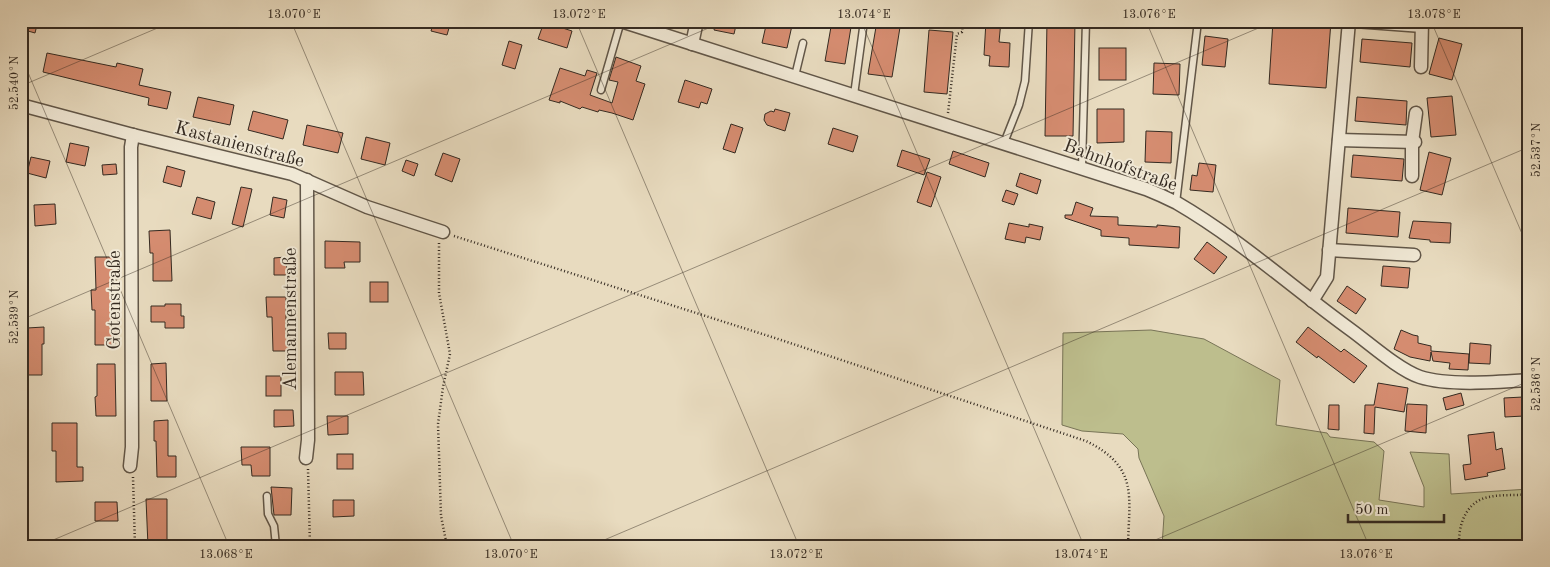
<svg xmlns="http://www.w3.org/2000/svg" width="1550" height="567" viewBox="0 0 1550 567" font-family="'Old Standard TT',serif">
<rect width="100%" height="100%" fill="#e8dbbf"/>
<filter id="stains"><feTurbulence type="fractalNoise" baseFrequency=".004" numOctaves="4"/><feColorMatrix values="0 0 0 0 .2 0 0 0 0 .09 0 0 0 0 .02 0 0 0 .5 -.17"/></filter>
<radialGradient id="worn" r=".72"><stop offset=".6" stop-color="#630" stop-opacity="0"/><stop offset="1" stop-color="#630" stop-opacity=".3"/></radialGradient>
<path fill="#bdbe8d" stroke="#787457" d="M1151,330L1204,339L1280,380L1276,425L1327,433L1330,437L1374,442L1384,451L1379,500L1424,507V487L1410,452L1449,454L1451,494L1529,489V546H1162L1164,516L1139,458L1138,449L1123,434L1082,431L1062,425L1063,333Z"/>
<g fill="#d58c70" stroke="#342a21">
<path d="M21,21H38L35,33L21,29Z"/>
<path d="M434,21H451L447,35L431,31Z"/>
<path d="M716,21H737L734,34L714,30Z"/>
<path d="M767,21H793L787,48L762,43Z"/>
<path d="M832,21H852L845,64L825,61Z"/>
<path d="M877,21H901L892,77L868,74Z"/>
<path d="M986,21H1001L999,42L1010,43L1009,67L989,66L990,56L984,55Z"/>
<path d="M1047,21H1075L1073,136H1045Z"/>
<path d="M1273,21H1331L1326,88L1269,84Z"/>
<path d="M544,22L572,31L567,48L538,39Z"/>
<path d="M929,30L953,32L947,94L924,92Z"/>
<path d="M1205,36L1228,39L1225,67L1202,65Z"/>
<path d="M1439,38L1462,44L1452,80L1429,74Z"/>
<path d="M1362,39L1412,43L1410,67L1360,62Z"/>
<path d="M509,41L522,45L515,69L502,65Z"/>
<rect x="1099" y="48" width="27" height="32"/>
<path d="M47,53L116,67L117,63L143,69L139,85L171,92L167,109L148,105L149,98L43,72Z"/>
<path d="M616,57L641,66L636,81L645,84L633,120L612,113L599,110L598,112L582,107L580,109L560,101V103L549,100L560,68L585,76L587,70L597,73L590,95L612,103L618,82L609,80Z"/>
<path d="M1154,63L1180,64L1179,95L1153,94Z"/>
<path d="M685,80L712,89L707,104L701,102L699,108L678,102Z"/>
<path d="M1452,96L1456,135L1431,137L1427,98Z"/>
<path d="M198,97L234,105L230,125L193,117Z"/>
<path d="M1357,97L1407,101L1406,125L1355,121Z"/>
<path d="M775,109L790,113L785,131L767,125L764,120L765,114L771,111L774,112Z"/>
<path d="M1097,109H1124V142L1097,143Z"/>
<path d="M253,111L288,120L283,139L248,130Z"/>
<path d="M731,124L743,128L735,153L723,149Z"/>
<path d="M307,125L343,133L338,153L303,145Z"/>
<path d="M833,128L858,136L853,152L828,144Z"/>
<path d="M1146,131L1172,132L1171,163L1145,162Z"/>
<path d="M366,137L390,143L385,165L361,159Z"/>
<path d="M70,143L89,147L85,166L66,162Z"/>
<path d="M902,150L930,159L924,175L897,166Z"/>
<path d="M953,151L989,163L985,177L949,164Z"/>
<path d="M1429,152L1451,158L1442,195L1420,190Z"/>
<path d="M443,153L460,159L452,182L435,175Z"/>
<path d="M1353,155L1404,159L1402,181L1351,177Z"/>
<path d="M31,157L50,161L46,178L27,173Z"/>
<path d="M406,160L418,164L414,176L402,171Z"/>
<path d="M1199,163L1216,165L1213,192L1190,190L1192,175L1197,176Z"/>
<path d="M116,164L117,174L103,175L102,165Z"/>
<path d="M167,166L185,171L181,187L163,182Z"/>
<path d="M927,172L941,177L931,207L917,202Z"/>
<path d="M1020,173L1041,180L1037,194L1016,186Z"/>
<path d="M241,187L252,189L243,227L232,224Z"/>
<path d="M1006,190L1018,194L1014,205L1002,201Z"/>
<path d="M197,197L215,202L211,219L192,214Z"/>
<path d="M273,197L287,200L284,218L270,215Z"/>
<path d="M1076,202L1093,208L1090,216L1118,217V225L1157,227V225L1180,227L1179,248L1129,245V238L1101,236V230L1065,218V215H1072Z"/>
<path d="M55,204L56,224L35,226L34,205Z"/>
<path d="M1348,208L1400,212L1398,237L1346,233Z"/>
<path d="M1413,221L1451,223L1450,243L1430,242V240L1409,238Z"/>
<path d="M1009,223L1029,227V224L1043,227L1040,240L1026,237L1025,243L1005,239Z"/>
<path d="M170,230L172,281H153V253H150L149,231Z"/>
<path d="M325,241L360,242V262H344L345,268H325Z"/>
<path d="M1207,242L1227,257L1214,274L1194,259Z"/>
<path d="M95,257H114V274H111L112,327H115V345H95V310H92L91,290H96Z"/>
<path d="M286,257L287,275H274V258Z"/>
<path d="M1383,266L1410,268L1408,288L1381,286Z"/>
<rect x="370" y="282" width="18" height="20"/>
<path d="M1347,286L1366,299L1356,314L1337,301Z"/>
<path d="M266,297H286V331H290V351H273L272,317H267Z"/>
<path d="M165,304H181V316H184V328H165V322H151V306H165Z"/>
<path d="M44,327V344H42V375H26L27,328Z"/>
<path d="M1308,327L1341,352L1344,349L1367,366L1354,383L1318,356L1317,358L1296,342Z"/>
<path d="M1401,330L1413,335L1418,336V343L1431,346V351L1469,354L1468,370L1449,369L1450,363L1433,361L1431,352L1430,361L1410,357L1394,349Z"/>
<path d="M328,333H346V349H329Z"/>
<path d="M1470,343L1491,345L1490,364L1469,363Z"/>
<path d="M166,363L167,401H151V364Z"/>
<path d="M97,364H115L116,416H96L95,397L97,396Z"/>
<path d="M335,372H363L364,395H335Z"/>
<rect x="266" y="376" width="15" height="20"/>
<path d="M1378,383L1408,388L1404,412L1375,407L1374,434L1364,433L1365,405H1374Z"/>
<path d="M1461,393L1464,405L1446,410L1443,398Z"/>
<path d="M1523,397L1524,416L1505,417L1504,398Z"/>
<path d="M1407,404L1427,405L1426,433L1405,431Z"/>
<path d="M1329,405H1339V430L1328,429Z"/>
<path d="M274,410H293L294,426L274,427Z"/>
<path d="M327,416H348V434L328,435Z"/>
<path d="M168,420V456H176V477H157L156,441H154V421Z"/>
<path d="M52,423H77V467H83V481L56,482V451H52Z"/>
<path d="M1494,432L1496,450L1502,448L1505,469L1487,473L1488,476L1465,480L1463,465L1471,464L1468,435Z"/>
<path d="M241,447H270V476H252L251,465H242Z"/>
<rect x="337" y="454" width="16" height="15"/>
<path d="M271,487L292,488L291,515H274Z"/>
<path d="M146,499H167V546H148Z"/>
<path d="M333,500H354V516L333,517Z"/>
<path d="M95,502H117L118,521H95Z"/>
</g>
<g fill="none" stroke-linecap="round" stroke-linejoin="round">
<g stroke="#615648" stroke-width="9">
<g id="service">
<path d="M795,76L803,43"/>
<path d="M601,90L621,21"/>
<path d="M854,95L864,21"/>
<path d="M1004,143L1019,105L1025,81L1029,21"/>
<path d="M1082,167L1086,21"/>
<path d="M1176,203L1198,21"/>
<path d="M267,496L268,514L274,526L276,546"/>
</g>
</g>
<g stroke="#615648" stroke-width="15">
<g id="minor">
<path d="M621,21L1146,189C1156,193 1167,198 1177,203C1239,239 1293,288 1351,330C1369,343 1399,370 1420,377C1448,386 1498,382 1529,380"/>
<path d="M1355,21L1422,26"/>
<path d="M692,44L697,21"/>
<path d="M1421,67L1422,21"/>
<path d="M21,105L133,135L292,174L367,207L443,232"/>
<path d="M1339,140L1415,142"/>
<path d="M1412,176V142L1416,113"/>
<path d="M1329,250L1414,255"/>
<path d="M1312,301L1327,277L1349,21"/>
<path d="M306,458L308,440L307,180"/>
<path d="M130,466L132,447L131,147L133,135"/>
</g>
</g>
<g stroke="#342a21" stroke-width="2.5" stroke-dasharray="1 2.5" stroke-linecap="butt">
<path d="M948,113L957,34L962,32L963,21"/>
<path d="M454,236L778,339L1086,441C1139,467 1129,496 1128,546"/>
<path d="M439,243V293L450,354L443,387L438,424L441,516L447,546"/>
<path d="M308,469L310,546"/>
<path d="M133,477L135,546"/>
<path d="M1459,546C1458,525 1466,501 1489,497C1502,494 1516,496 1529,494"/>
</g>
<use href="#service" stroke="#f0e8d5" stroke-width="6"/>
<use href="#minor" stroke="#f0e8d5" stroke-width="12"/>
</g>
<path fill="none" stroke="#342a21" stroke-width="1" stroke-opacity="0.45" d="M291,21L514,546M576,21L799,546M861,21L1084,546M1146,21L1369,546M1431,21L1529,250M21,56L229,546M21,86L174,21M21,320L725,21M39,546L1275,21M590,546L1529,147M1141,546L1529,381"/>
<g text-anchor="middle" stroke-width="4" stroke-linejoin="round" paint-order="stroke">
<g font-size="19" fill="#342a21" stroke="#f0e8d5">
<text transform="translate(240 143) rotate(15)" y="7">Kastanienstraße</text>
<text transform="translate(1121 164) rotate(20)" y="7">Bahnhofstraße</text>
<text transform="translate(113 300) rotate(-90)" y="7">Gotenstraße</text>
<text transform="translate(289 319) rotate(-90)" y="7">Alemannenstraße</text>
</g>
</g>
<rect width="1550" height="567" fill="none" stroke="#e8dbbf" stroke-width="55"/>
<path d="M1348 514v8h96v-8" fill="none" stroke="#342a21" stroke-width="2.5"/>
<text x="1355" y="514" font-size="15" fill="#342a21" stroke="#f0e8d5" stroke-width="4" paint-order="stroke">50 m</text>
<rect x="28" y="28" width="1494" height="512" fill="none" stroke="#342a21" stroke-width="2"/>
<g font-size="12" text-anchor="middle" fill="#342a21">
<text x="294" y="18">13.070°E</text>
<text x="579" y="18">13.072°E</text>
<text x="864" y="18">13.074°E</text>
<text x="1149" y="18">13.076°E</text>
<text x="1434" y="18">13.078°E</text>
<text transform="translate(14 83) rotate(-90)" y="4">52.540°N</text>
<text transform="translate(1536 150) rotate(-90)" y="4">52.537°N</text>
<text transform="translate(14 317) rotate(-90)" y="4">52.539°N</text>
<text transform="translate(1536 384) rotate(-90)" y="4">52.536°N</text>
<text x="226" y="558">13.068°E</text>
<text x="511" y="558">13.070°E</text>
<text x="796" y="558">13.072°E</text>
<text x="1081" y="558">13.074°E</text>
<text x="1366" y="558">13.076°E</text>
</g>
<rect width="100%" height="100%" filter="url(#stains)"/>
<rect width="100%" height="100%" fill="url(#worn)"/>
</svg>
